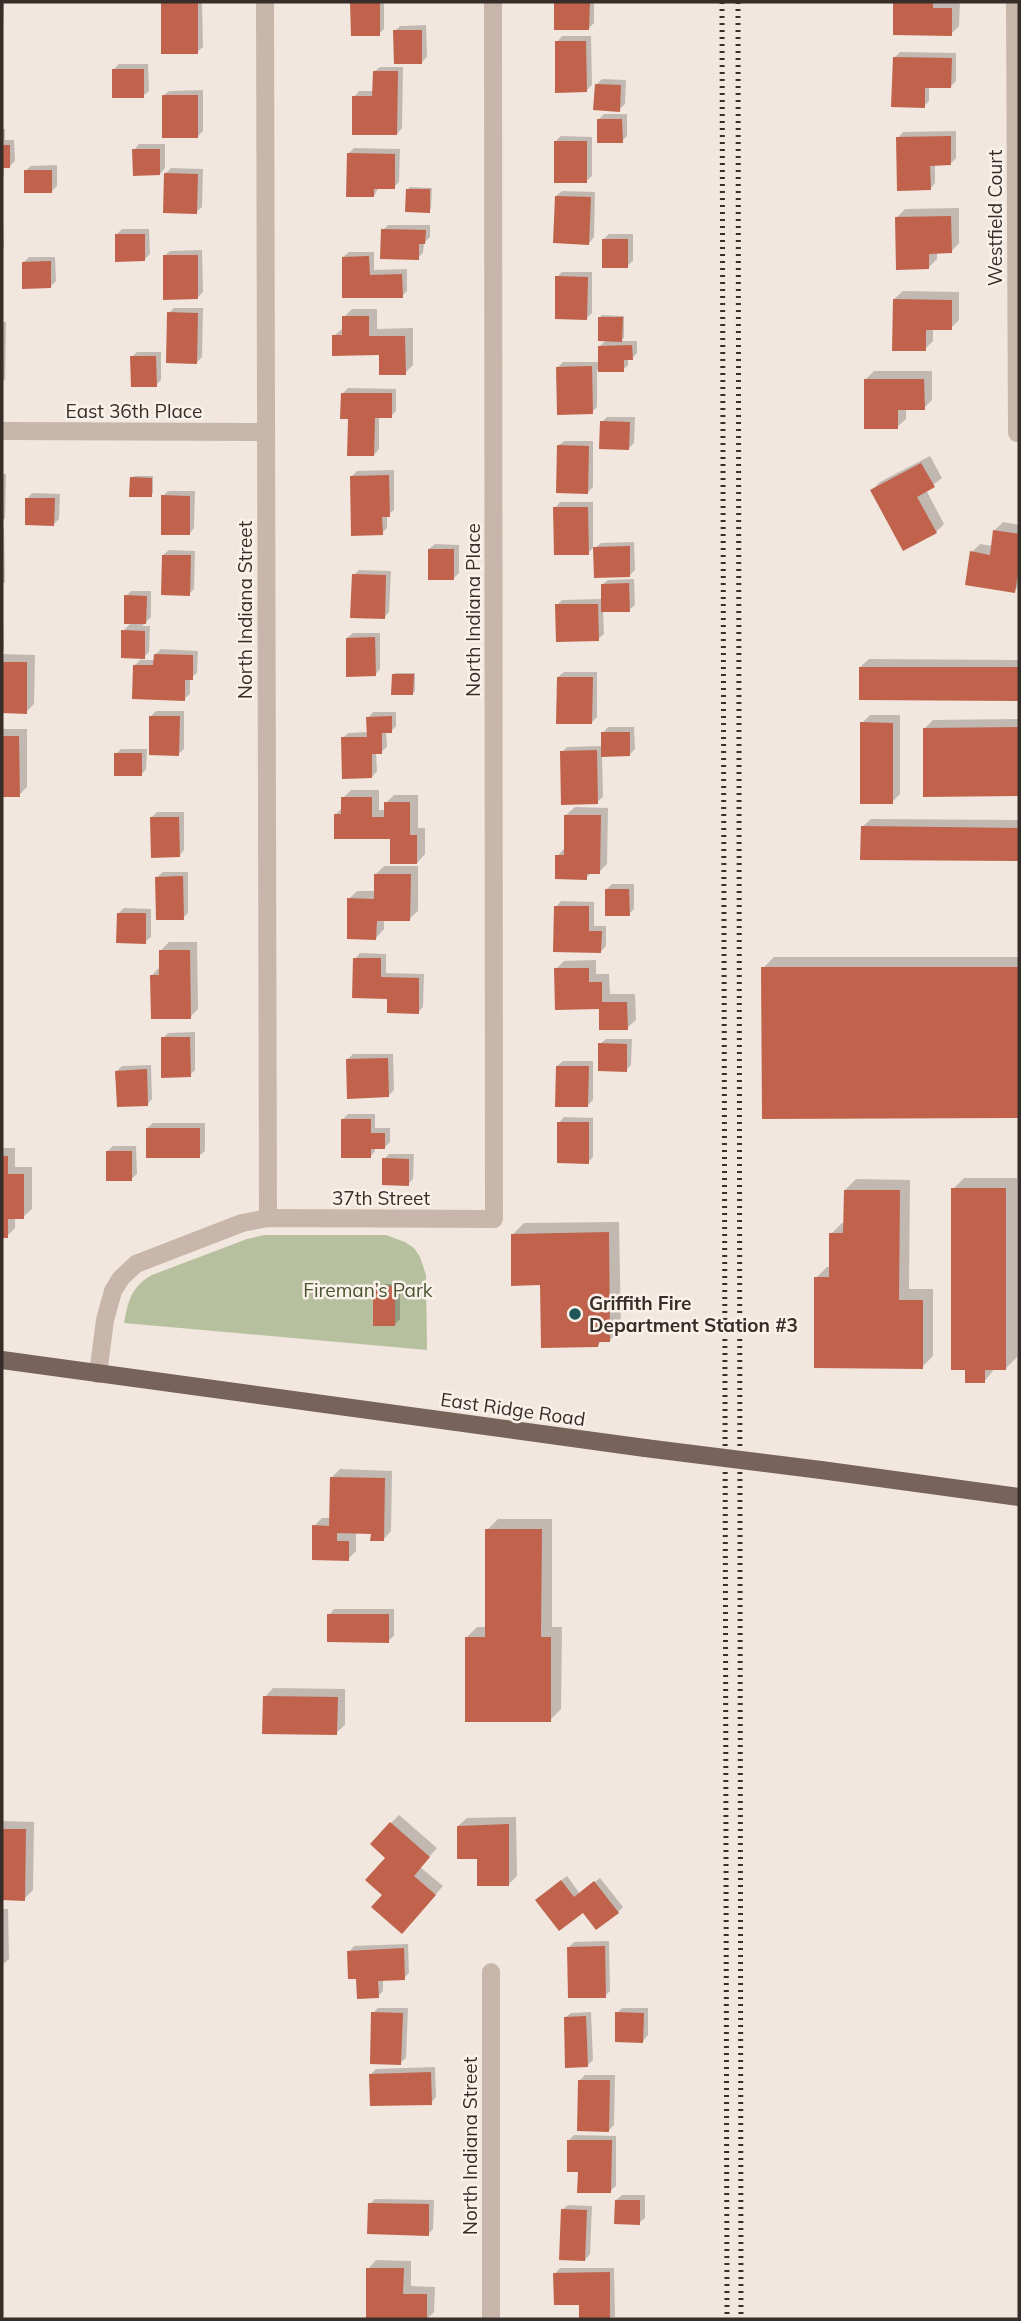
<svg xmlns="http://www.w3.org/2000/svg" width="1021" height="2321" viewBox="0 0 1021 2321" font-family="Mulish,sans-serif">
<rect width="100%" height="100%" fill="#f1e7de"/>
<path fill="#b7c09e" d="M264,1235H386L405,1242L414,1248L420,1257L426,1275L427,1350L124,1323C128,1301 131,1287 152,1275L247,1239Z"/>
<g fill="#0003">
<path d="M163,2H202L203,47L197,52H163Z"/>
<path d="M352,2H384V29L379,34H353Z"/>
<path d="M556,2H594V23L589,28H556Z"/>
<path d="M895,2H960L959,26L951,34L895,33Z"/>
<path d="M2,3H4L2,55Z"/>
<path d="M426,25L427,57L422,62L395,31L400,26Z"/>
<path d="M562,36H591L592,85L586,91L557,42Z"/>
<path d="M900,52L956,53V81L950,87L929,86V101L924,106L894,58Z"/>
<path d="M119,64H148L149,91L143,96L113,70Z"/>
<path d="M380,67H403L402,128L397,134L354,97L359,91H374V72Z"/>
<path d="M602,79L626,80L625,104L619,110L596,85Z"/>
<path d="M203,90V131L198,136L163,96L169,91Z"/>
<path d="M604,114H627V136L622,141L598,120Z"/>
<path d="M2,129H5V140H14L15,161L10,166L4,167V175L2,177Z"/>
<path d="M956,131V158L950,164H935V183L930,189L898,138L903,132Z"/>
<path d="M561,136L592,137V176L586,181L556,141Z"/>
<path d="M139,144H165V168L160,174L134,150Z"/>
<path d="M354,148L400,149L399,182L394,187H379L374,196L348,154Z"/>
<path d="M57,165V186L52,191L25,171L31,166Z"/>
<path d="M171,168L203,169L202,207L196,212L166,173Z"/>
<path d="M410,187L432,188L431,209L429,211L408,189Z"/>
<path d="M562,191L595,192L594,237L589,243L556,196Z"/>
<path d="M2,194L4,247L2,249Z"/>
<path d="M959,208V243L951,252H937V259L928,268L896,218L905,209Z"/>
<path d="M388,225H430V237L424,243L423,253L418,258L383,230Z"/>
<path d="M122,229H149L150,254L144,260L116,235Z"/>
<path d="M609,234H633V261L627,266L604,239Z"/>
<path d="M202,250L203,292L198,297L164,256L170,251Z"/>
<path d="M349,252H374V270L407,269V291L402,296L344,297L343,257Z"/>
<path d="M29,257H55L56,281L51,286L23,263Z"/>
<path d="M2,266L3,313L2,314Z"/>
<path d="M562,272H592V313L587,318L557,277Z"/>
<path d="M903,291L959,292V320L951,328H933V341L925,349L894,299Z"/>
<path d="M174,308H203L202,357L197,362L169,313Z"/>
<path d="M352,309H377V329L413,328V365L405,373L380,354L334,336L344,327V317Z"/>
<path d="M602,315L624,316V338L620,341H637V353L632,358H628V365L623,370H597V407L592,412L558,367L563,362H600L599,347L607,339L600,317Z"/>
<path d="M2,322H6L5,379L2,382Z"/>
<path d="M137,352H161V380L156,385L132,357Z"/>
<path d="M874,371H932V400L924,408H906V419L897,427L866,379Z"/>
<path d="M348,388L396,389V411L391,416H379V449L374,455L350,417L343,393Z"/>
<path d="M607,417H635L634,443L629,448L602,422Z"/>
<path d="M564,441H593V487L588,492L558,446Z"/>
<path d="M930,456L942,478L926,490L944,524L936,532L872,490L880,482Z"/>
<path d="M394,470V510L387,515V528L382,533L352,476L357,471Z"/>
<path d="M2,474H6L5,518L2,522Z"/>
<path d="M134,476H153V493L151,495L132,478Z"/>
<path d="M168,491H195L194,528L189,534L163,496Z"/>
<path d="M32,493L60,494L59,519L54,524L27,499Z"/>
<path d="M560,502H593V548L588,553L555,508Z"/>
<path d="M1003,522L1019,525V586L1014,591L972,552L980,544L993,546L995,530Z"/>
<path d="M2,527H4L5,582L2,585Z"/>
<path d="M634,542L635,570L630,575L595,548L601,543Z"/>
<path d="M435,544L459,545V573L454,578L429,549Z"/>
<path d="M169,550L195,551L194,589L189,594L163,555Z"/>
<path d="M359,570L391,571L389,612L384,618L354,575Z"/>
<path d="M634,579L635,605L629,610L603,611L604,634L598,639L557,605L562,600L603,599L602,585L608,580Z"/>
<path d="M131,591H151V617L142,626H150L149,652L141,660H155V655L161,649L198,651L197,673L190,678V694L184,699L135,665L143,657L123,631L131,623L126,596Z"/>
<path d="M2,595L4,649L2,651Z"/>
<path d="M353,633H380V669L375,675L347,638Z"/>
<path d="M2,654L35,655L34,704L26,712L2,711Z"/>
<path d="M869,659L1019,660V699L860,667Z"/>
<path d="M564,672H597V717L592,722L558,677Z"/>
<path d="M396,673H415V691L413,693L393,675Z"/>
<path d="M156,711H184V749L178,754L151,716Z"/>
<path d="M373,712H396V726L391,731H386L387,747L381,752H376L377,771L372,777L343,738L348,733L368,732V718Z"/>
<path d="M870,715H900V794L892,802L862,723Z"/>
<path d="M1019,719V795H925V728L933,720Z"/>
<path d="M608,727H634L635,749L630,754L602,755L603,797L597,802L562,752L567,747L603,746V733Z"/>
<path d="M2,729H27V787L19,795L2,796Z"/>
<path d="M121,749H147L146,769L141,775L116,754Z"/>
<path d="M351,790H379V810H386V803L394,795H418V828H425V854L417,863L392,837L336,814L343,807V798Z"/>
<path d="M575,807L608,808L607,864L599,872H592L586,878L557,856L566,847V815Z"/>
<path d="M157,812H184V850L179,856L151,818Z"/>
<path d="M871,819L1019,820V860L862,858V827Z"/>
<path d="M384,866H418V911L409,919H384V929L376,938L349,899L357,891H376V874Z"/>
<path d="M163,872H188V913L183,918L157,877Z"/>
<path d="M612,884H634V909L629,914L606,890Z"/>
<path d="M561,901L594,902V926H606V946L601,951L556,907Z"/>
<path d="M124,908L151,909V937L145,942L118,914Z"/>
<path d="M169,942H197L198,1009L190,1017L151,976L161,966L160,951Z"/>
<path d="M360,953L386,954V973L424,974L423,1007L418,1012L389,997L355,959Z"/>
<path d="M774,957H1019V1117L763,1118V968Z"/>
<path d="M596,960V974H609L610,994H635L636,1020L627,1028L556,969L564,961Z"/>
<path d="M195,1032V1070L190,1075L163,1038L168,1033Z"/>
<path d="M606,1039H632L631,1065L626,1070L600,1044Z"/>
<path d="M353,1054H393L394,1090L388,1096L347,1060Z"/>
<path d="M563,1061H593V1100L588,1105L557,1066Z"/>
<path d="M151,1065L152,1099L147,1105L117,1071L122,1066Z"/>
<path d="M348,1114H375V1128H390V1142L385,1147H375V1151L370,1157L342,1120Z"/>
<path d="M564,1117L593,1118V1157L588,1162L559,1123Z"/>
<path d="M153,1123H205V1151L199,1156L147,1128Z"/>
<path d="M113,1146H136L137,1174L131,1179L107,1152Z"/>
<path d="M2,1148H15V1167H32V1209L23,1217H15V1228L7,1236H2Z"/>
<path d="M389,1154H414L413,1179L408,1184L384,1159Z"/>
<path d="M964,1178H1017V1357L1006,1368H995L984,1382L953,1189Z"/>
<path d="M856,1179L910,1180L909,1289H933V1356L922,1367L816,1278L827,1267H831V1234L842,1223H845V1190Z"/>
<path d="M619,1222L621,1329L610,1340H603L597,1345L542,1284L513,1234L524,1223Z"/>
<path d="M377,1284H397V1291H400V1319L395,1324L375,1287Z"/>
<path d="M340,1469L392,1471L391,1531L383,1540L372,1532L356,1531V1551L348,1559L314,1526L322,1518H331V1478Z"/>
<path d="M498,1519H552V1627H562L561,1709L550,1720L466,1638L477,1627H487V1530Z"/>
<path d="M334,1609H394V1636L388,1641L329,1615Z"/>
<path d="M273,1688L345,1689V1725L336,1733L265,1697Z"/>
<path d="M399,1815L437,1848L420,1867L443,1886L410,1923L387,1857L391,1823Z"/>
<path d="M516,1817L517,1876L509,1884L479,1857L458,1826L467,1818Z"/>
<path d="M2,1821L34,1822L33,1890L24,1899H2Z"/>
<path d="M567,1876L580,1894L600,1878L623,1907L618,1912L584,1911L543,1895Z"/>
<path d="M2,1909H8L9,1959L2,1965Z"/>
<path d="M609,1941L610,1991L605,1996L569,1947L574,1942Z"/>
<path d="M408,1944L409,1973L404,1978L383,1979V1991L378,1996L358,1977L349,1952L354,1946Z"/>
<path d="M378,2008H408L406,2058L400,2063L373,2013Z"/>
<path d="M622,2008H648V2035L643,2041L617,2013Z"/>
<path d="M591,2012L593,2060L587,2066L565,2018L571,2013Z"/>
<path d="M435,2067L436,2097L431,2103L371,2074L376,2069Z"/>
<path d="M585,2075H615L614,2125L609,2130L580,2080Z"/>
<path d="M574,2135L616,2136V2186L610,2191L579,2170L569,2140Z"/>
<path d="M622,2195H645V2218L639,2223L616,2200Z"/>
<path d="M375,2199L434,2200L433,2229L428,2234L370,2204Z"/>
<path d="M568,2205L592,2206L590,2254L585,2260L562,2210Z"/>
<path d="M376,2260L411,2261V2286L435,2287L434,2312L427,2319H368V2269Z"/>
<path d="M560,2268H614L615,2317L581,2319L580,2303L555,2274Z"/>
</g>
<g fill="#c1624c">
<rect x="161" y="2" width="37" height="52"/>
<path d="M350,2H380V36H351Z"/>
<path d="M554,2H590L589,30H554Z"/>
<path d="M893,2H933V8H952V36L893,35Z"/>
<path d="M393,30H422V64H394Z"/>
<path d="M555,41H586L587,92L555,93Z"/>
<path d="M893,57L952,58L951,88H925V108L891,107Z"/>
<rect x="112" y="69" width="32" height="29"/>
<path d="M373,71H398L397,135H352V96H372Z"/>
<path d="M595,84L621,85L620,112L593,110Z"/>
<rect x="162" y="95" width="36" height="43"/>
<path d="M597,119H622L623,143H597Z"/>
<path d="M951,136V165L930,166L931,190L897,191L896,137Z"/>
<rect x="554" y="141" width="33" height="42"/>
<rect x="2" y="145" width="8" height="23"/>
<path d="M132,149H160V175L133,176Z"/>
<path d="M347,153L395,154V189H374V197H346Z"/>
<rect x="24" y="170" width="28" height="23"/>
<path d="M164,173L198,174L197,214L163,213Z"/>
<path d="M406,189H430V213L405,212Z"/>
<path d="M555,196L591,197L589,245L553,243Z"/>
<path d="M951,216L952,253L929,254V269L896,270L895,217Z"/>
<path d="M381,229L426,230L425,244H419V260L380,259Z"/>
<path d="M115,234H145V261L115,262Z"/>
<rect x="602" y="239" width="26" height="29"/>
<path d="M163,255H198V299L163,300Z"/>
<path d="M369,256L370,275L402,274L403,298H342V257Z"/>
<path d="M51,261V288L22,289V262Z"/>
<path d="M555,276L588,277L587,320L555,319Z"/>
<path d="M893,299L952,300V330H926V351H892Z"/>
<path d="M167,312L198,313L197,364L166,363Z"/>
<path d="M342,316H369V336H405L406,375H379V355L332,356V335H342Z"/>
<path d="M598,317H623L622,342L598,341Z"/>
<path d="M632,345L633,360H624V372H598V346Z"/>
<path d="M130,356H156L157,387H131Z"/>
<path d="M592,366L593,414L557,415L556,367Z"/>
<path d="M864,379H924L925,410H898V429H864Z"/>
<path d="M341,393H392V418H375L374,456H347L348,419H340Z"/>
<path d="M600,421L630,422L629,450L599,449Z"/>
<path d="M557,445L589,446L588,494L556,493Z"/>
<path d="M921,463L935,487L917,497L937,533L903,551L870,490Z"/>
<path d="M389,475L390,517H382L383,535L351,536L350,476Z"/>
<path d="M130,477L152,478V497H129Z"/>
<path d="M161,495L190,496V535H161Z"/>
<path d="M25,498H55L54,526L25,525Z"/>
<path d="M553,507H588L589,555H554Z"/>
<path d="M993,530L1019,534V566L1015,593L965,585L970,551L990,555Z"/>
<path d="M630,546V577L594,578L593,547Z"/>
<rect x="428" y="549" width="26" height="31"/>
<path d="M162,555H191L190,596L161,595Z"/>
<path d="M352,574L386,575L385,619L350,618Z"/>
<path d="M629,583L630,612H601V584Z"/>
<path d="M124,595L147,596L146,624H124Z"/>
<path d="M555,604H598L599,641L556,642Z"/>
<path d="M121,630L145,631V659L121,658Z"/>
<path d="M375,637L376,676L346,677V638Z"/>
<path d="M154,654L193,655V680H185V701L132,699L133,665H153Z"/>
<path d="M2,662H27V714L2,713Z"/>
<path d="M859,667H1019V701L859,700Z"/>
<path d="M392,674H414L413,695H391Z"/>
<path d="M557,677H593L592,724H556Z"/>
<path d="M149,716H180L179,756L149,755Z"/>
<path d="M392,716V733H382V754H372V778L342,779L341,737H367L366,717Z"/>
<path d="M860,722L893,723V804H860Z"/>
<path d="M1019,727V796L923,797V728Z"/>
<path d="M601,732H630V756L601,757Z"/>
<path d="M2,736H19L20,797H2Z"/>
<path d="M597,750L598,804L561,805L560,751Z"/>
<rect x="114" y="753" width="28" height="23"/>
<path d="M341,797H372V817H384V802H410V835H417V864H390V839H334V814H341Z"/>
<path d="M564,815H601L600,874H587V880L555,879V855H564Z"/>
<path d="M150,817H179L180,857L151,858Z"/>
<path d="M861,826L1019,828V861L860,860Z"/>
<path d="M374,874H411L410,921H377L376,940L347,939V898L374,899Z"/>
<path d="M183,876L184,920H156L155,877Z"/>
<path d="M605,889H629L630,916H605Z"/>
<path d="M554,906H589V931H602L601,953L553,952Z"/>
<path d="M117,913H146V944L116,943Z"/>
<path d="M159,950H190L191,1019H151L150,975H159Z"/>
<path d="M353,958H381V977L419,978V1014L387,1013V999L352,998Z"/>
<path d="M761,967H1019V1118L762,1119Z"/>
<path d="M554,968H589V982H602V1002H627L628,1030H599V1009L555,1010Z"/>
<path d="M161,1037H190L191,1077L161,1078Z"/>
<path d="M598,1043L627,1044V1072L598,1071Z"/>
<path d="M388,1058L389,1097L347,1099L346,1059Z"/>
<path d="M556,1066H589L588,1107H555Z"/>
<path d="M147,1069L148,1106L117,1107L115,1071Z"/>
<path d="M341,1119H371V1133H385V1149H371V1158H341Z"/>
<path d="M557,1122H589V1164L557,1163Z"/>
<rect x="146" y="1128" width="54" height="30"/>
<rect x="106" y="1151" width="26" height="30"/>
<path d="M2,1156H8V1174H24V1219H8V1238H2Z"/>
<path d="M382,1158L409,1159V1186L382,1185Z"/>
<path d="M951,1188H1006V1370H985V1383H965V1370H951Z"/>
<path d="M844,1190H900L899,1300H923V1369L814,1368V1277H829V1233H843Z"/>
<path d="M609,1232L610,1342H599L598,1347L541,1348L540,1285L511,1286V1234Z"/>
<rect x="373" y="1286" width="22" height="40"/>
<path d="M330,1477L385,1478L384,1541H370L371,1534L337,1533V1541H349V1561L312,1560V1525L329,1526Z"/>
<path d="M485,1529H542L541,1637H551V1722H465V1637H485Z"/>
<path d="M327,1614H389V1643L327,1642Z"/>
<path d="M263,1696L338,1697L337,1735L262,1734Z"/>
<path d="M390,1822L430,1857L414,1876L436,1895L402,1934L371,1907L382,1895L365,1880L385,1858L370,1844Z"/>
<path d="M509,1824V1886H477V1859H457V1826Z"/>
<path d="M2,1829H26L25,1901L2,1900Z"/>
<path d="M561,1880L574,1897L594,1881L619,1913L596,1930L583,1913L559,1931L535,1900Z"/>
<path d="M605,1946L606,1998H568L567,1947Z"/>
<path d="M404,1948L405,1980L378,1981L379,1998L357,1999L356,1979H348L347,1951Z"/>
<path d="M371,2012L403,2013L401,2065L370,2064Z"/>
<path d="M615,2012L644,2013L643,2043L615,2042Z"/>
<path d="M586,2016L588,2067L565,2068L564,2017Z"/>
<path d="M431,2072L432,2105L370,2106L369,2074Z"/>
<path d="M578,2080H610L609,2132L577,2131Z"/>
<path d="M567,2140H612L611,2193H577L578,2172H567Z"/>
<path d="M615,2200H640V2225L614,2224Z"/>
<path d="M368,2203L429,2204V2236L367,2234Z"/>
<path d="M561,2209L587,2210L585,2261L559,2260Z"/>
<path d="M366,2268H404L403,2294H427V2319H366Z"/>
<path d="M610,2272V2319H579V2305H554L553,2273Z"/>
</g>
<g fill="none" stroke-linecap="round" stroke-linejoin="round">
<g stroke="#c9b6aa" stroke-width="18">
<path d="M265,2L268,1218"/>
<path d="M1015,2L1017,433"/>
<path d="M2,431L266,432"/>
<path d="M98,1374L105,1320L113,1291L121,1278L136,1264L242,1223L268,1218L494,1219L493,2"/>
<path d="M491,2319V1972"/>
</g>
<g stroke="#78635b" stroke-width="18">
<path d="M2,1360L645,1448"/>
<path d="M821,1470L1019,1497"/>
</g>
<g stroke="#372d29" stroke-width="5" stroke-dasharray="2 5" stroke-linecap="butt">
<path d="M722,2L727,2319"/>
<path d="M738,2L741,2319"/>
</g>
<path stroke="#78635b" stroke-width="18" d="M645,1448L821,1470"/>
</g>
<circle fill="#205657" stroke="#f9f1ea" stroke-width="2.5" cx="575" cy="1314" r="7"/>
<g text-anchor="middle" stroke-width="5" stroke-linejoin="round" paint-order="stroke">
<g font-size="19" fill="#372d29" stroke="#f9f1ea">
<text transform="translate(995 218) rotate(-90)" y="7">Westfield Court</text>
<text x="134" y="418">East 36th Place</text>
<text transform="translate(245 610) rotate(-90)" y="7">North Indiana Street</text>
<text transform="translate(473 610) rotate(-90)" y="7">North Indiana Place</text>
<text x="381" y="1205">37th Street</text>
<text transform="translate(513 1409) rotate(8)" y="7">East Ridge Road</text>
<text transform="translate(470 2146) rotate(-90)" y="7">North Indiana Street</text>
</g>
<g font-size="19" fill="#48542e" stroke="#f9f1ea">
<text x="368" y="1297">Fireman’s Park</text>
</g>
<g font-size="19" font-weight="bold" fill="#372d29" stroke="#f9f1ea" text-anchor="start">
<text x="589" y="1310">Griffith Fire<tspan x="589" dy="22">Department Station #3</tspan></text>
</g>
</g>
<rect width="1021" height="2321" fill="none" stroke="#372d29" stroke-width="7"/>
</svg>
